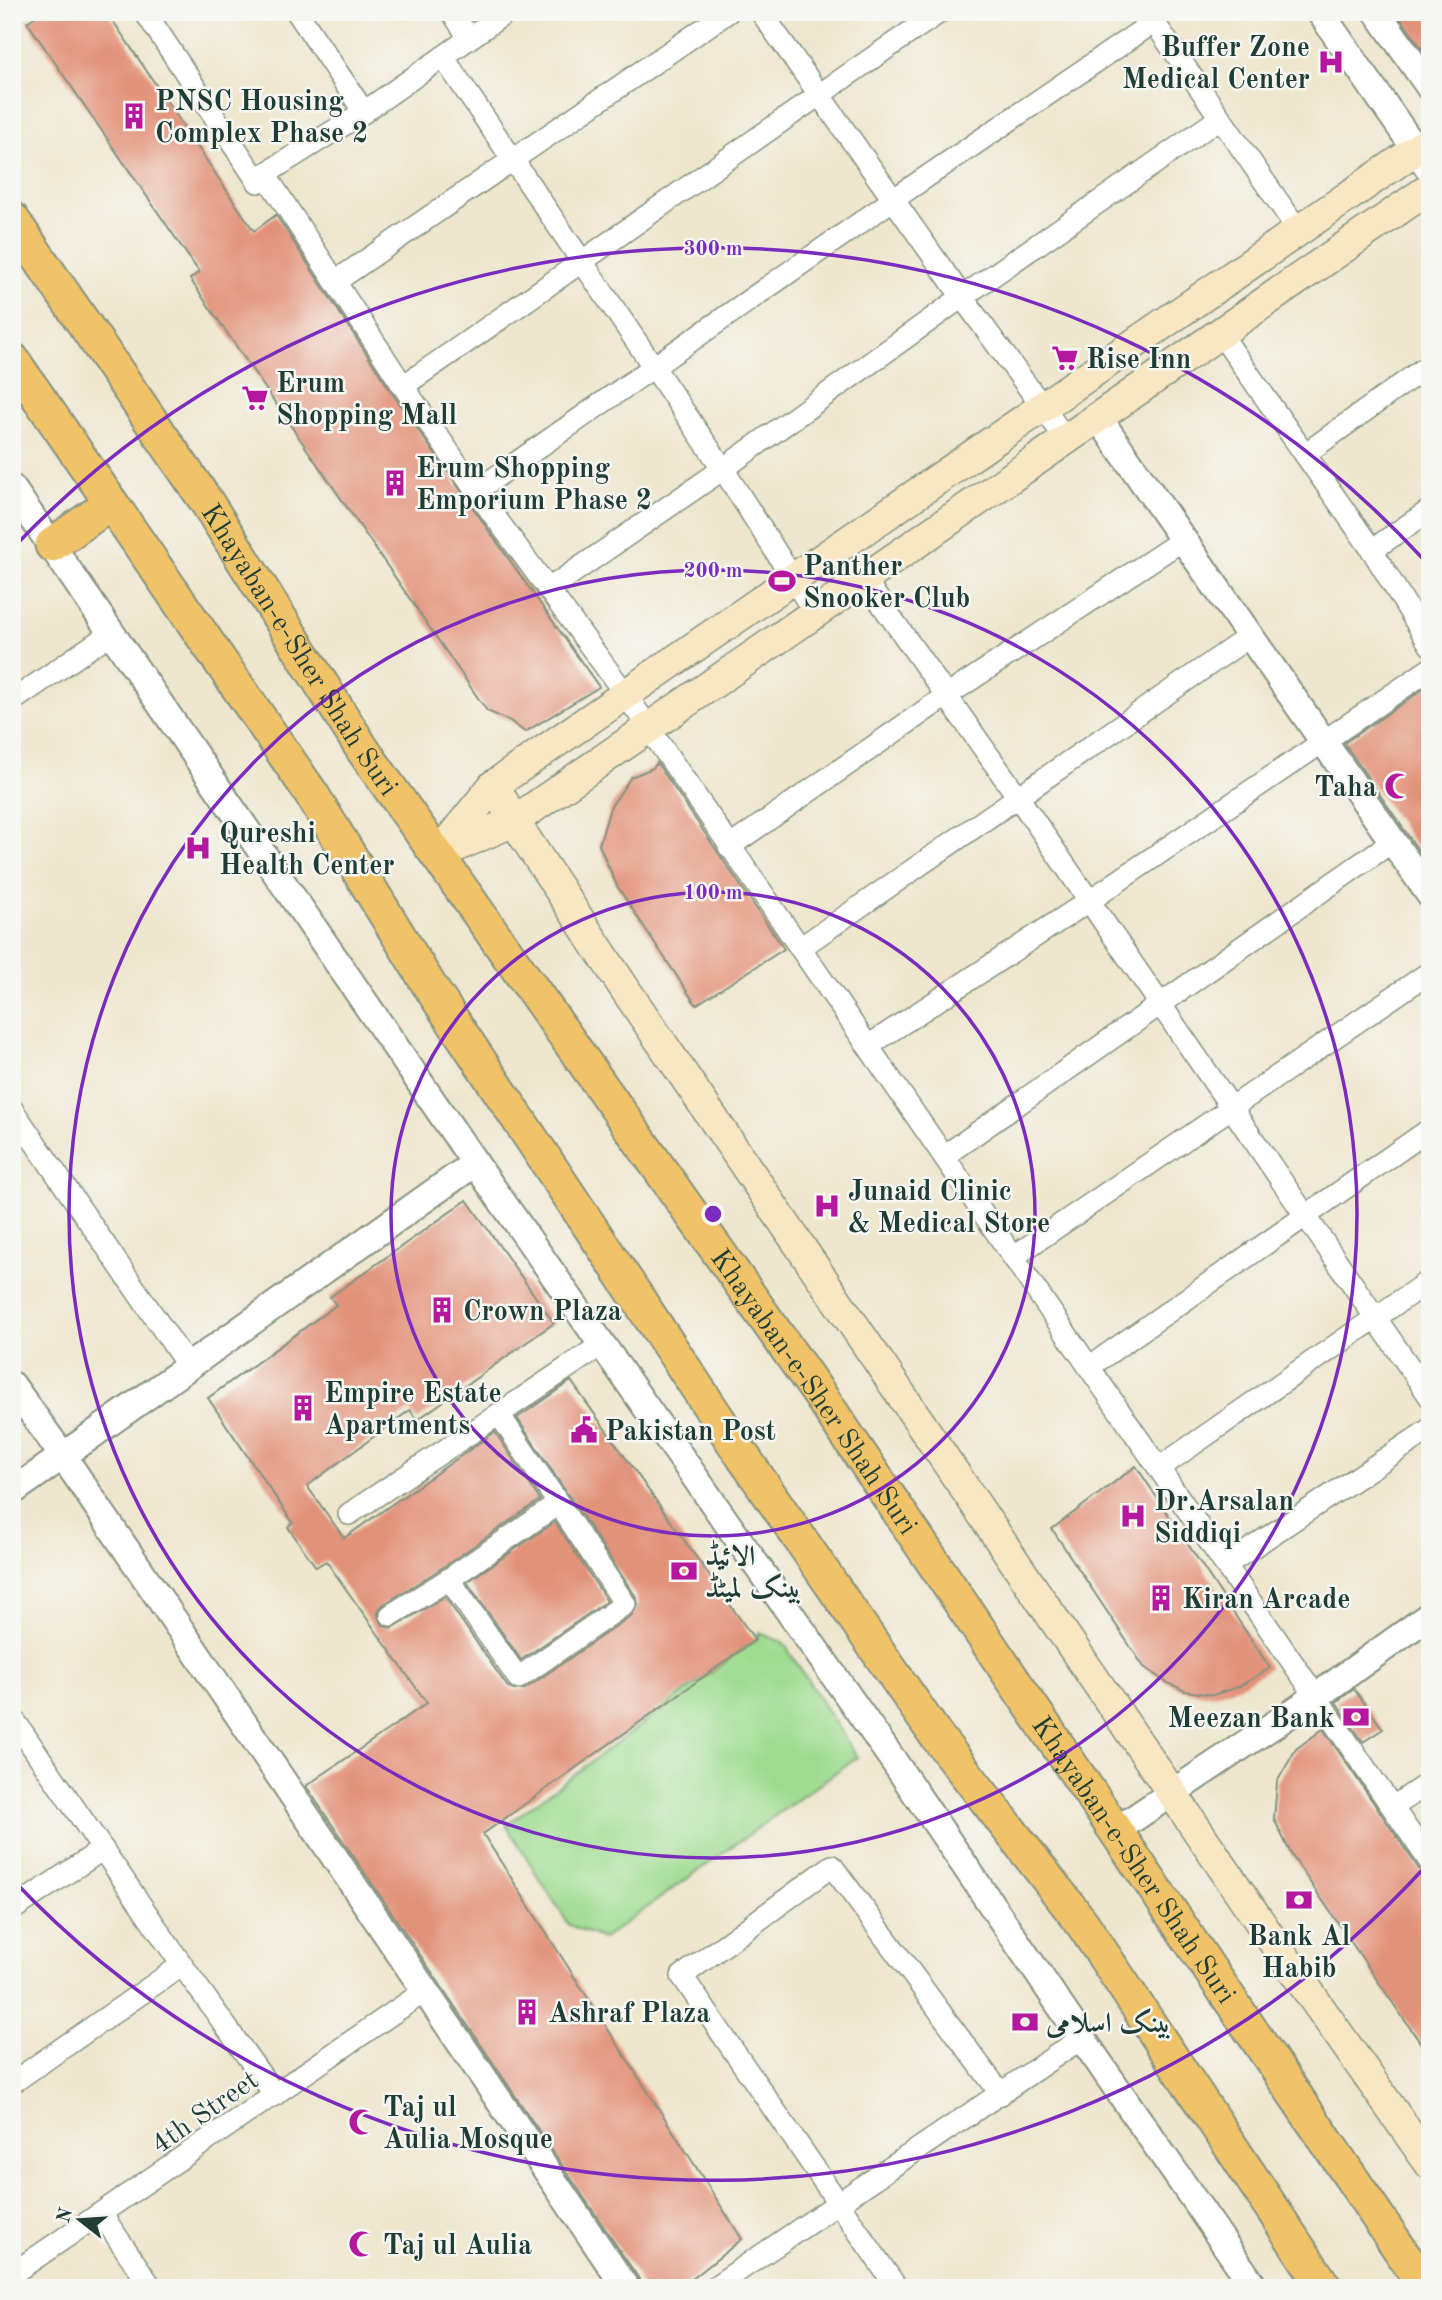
<svg xmlns="http://www.w3.org/2000/svg" width="1442" height="2300" viewBox="0 0 1442 2300" font-family="'Old Standard TT',Amiri,serif">
<rect width="100%" height="100%" fill="#f6f6f2"/>
<filter id="ink" filterUnits="userSpaceOnUse"><feTurbulence type="fractalNoise" baseFrequency=".0143" numOctaves="2"/><feDisplacementMap in="SourceGraphic" scale="14" xChannelSelector="R" yChannelSelector="G"/><feConvolveMatrix kernelMatrix="1 2 1 2 8 2 1 2 1" color-interpolation-filters="sRGB"/></filter>
<filter id="wash" filterUnits="userSpaceOnUse"><feTurbulence type="fractalNoise" baseFrequency=".00686" numOctaves="4" result="noise"/><feDisplacementMap in="SourceGraphic" scale="28" xChannelSelector="R" yChannelSelector="G"/><feGaussianBlur stdDeviation="1.57" result="paint"/><feColorMatrix in="noise" values="0 0 0 0 0 0 0 0 0 0 0 0 0 0 0 0 0 1.4 0 .05"/><feComposite in="paint" operator="in"/></filter>
<g filter="url(#wash)">
<rect width="100%" height="100%" fill="#eee6cd"/>
<path fill="#9ddb8f" stroke="#5e8c62" stroke-width="2" d="M759,1633L783,1642L857,1757L603,1939L569,1925L506,1825L755,1640Z"/>
<g id="blocks">
<g fill="#e29279">
<path d="M42,12H107L254,231L276,215L392,393L599,687L525,732L510,721L487,711L190,279L199,272L27,22Z"/>
<path d="M1396,12H1430V60Z"/>
<path d="M1430,685V867L1344,743Z"/>
<path d="M657,763L784,949L696,1005L617,886L599,845L610,808L631,777L653,768Z"/>
<path d="M467,1200L554,1323L417,1420L410,1410L307,1486L344,1538L495,1432L540,1500L442,1568L384,1604L379,1609L378,1616L384,1626L392,1628L445,1597L507,1686L513,1690L525,1689L632,1615L638,1604L636,1597L517,1418L571,1381L755,1640L483,1834L742,2239L681,2288H642L639,2279L306,1786L427,1703L326,1561L316,1567L288,1527L293,1523L208,1398L336,1305L330,1297Z"/>
<path d="M1136,1466L1270,1668L1238,1687L1213,1695L1185,1691L1164,1681L1144,1667L1052,1529Z"/>
<path d="M555,1522L607,1601L521,1660L467,1582Z"/>
<path d="M1354,1689L1383,1729L1363,1742L1336,1702Z"/>
<path d="M1323,1729L1419,1869L1430,1879V2057L1292,1856L1274,1819L1277,1782L1296,1749Z"/>
</g>
</g>
</g>
<g filter="url(#ink)">
<use href="#blocks" fill-opacity="0" stroke="#869280" stroke-width="2"/>
<g fill="none" stroke-linecap="round" stroke-linejoin="round">
<g stroke="#869280" stroke-width="24">
<g id="minor">
<path d="M145,12L258,182L265,174L364,112L507,12"/>
<path d="M297,12L364,112"/>
<path d="M452,12L469,38"/>
<path d="M761,12L962,297L1066,439"/>
<path d="M1147,12L1298,230"/>
<path d="M443,57L723,469L815,613"/>
<path d="M265,174L403,386L476,491L626,695L1430,1862"/>
<path d="M336,281L728,12"/>
<path d="M1220,333L1372,550L1430,645"/>
<path d="M403,386C583,263 759,134 940,12"/>
<path d="M1305,454L1430,364"/>
<path d="M476,491L894,199L1154,22"/>
<path d="M1372,550L1430,510"/>
<path d="M864,579L1018,797L1430,1397"/>
<path d="M549,589L723,469L962,297L1220,118"/>
<path d="M12,701L111,633"/>
<path d="M729,847L946,696L1184,539"/>
<path d="M800,948L1250,636"/>
<path d="M868,1046L1089,901L1430,669"/>
<path d="M12,1109L188,1366"/>
<path d="M944,1156L1393,841"/>
<path d="M1013,1257L1430,972"/>
<path d="M1089,1367L1430,1129"/>
<path d="M1159,1468L1430,1280"/>
<path d="M349,1514L499,1414"/>
<path d="M1226,1565L1430,1429"/>
<path d="M449,1579L558,1504"/>
<path d="M391,1615L449,1579L518,1678L625,1604L499,1414L601,1345"/>
<path d="M12,1717L182,1965L275,2095"/>
<path d="M1393,1807L1430,1782"/>
<path d="M12,1910L103,1849"/>
<path d="M12,2083L182,1965"/>
<path d="M102,2215L152,2288"/>
<path d="M12,2274L425,1991"/>
<path d="M713,2288L1082,2038"/>
<path d="M897,2288L682,1976L832,1866L1001,2094"/>
</g>
</g>
<g stroke="#869280" stroke-width="30">
<g id="tertiary">
<path d="M1320,12L1430,170"/>
<path d="M1377,12L1430,88"/>
<path d="M1098,417L1430,895"/>
<path d="M12,488L475,1163L895,1763L1082,2038L1255,2288"/>
<path d="M12,1385L63,1456L626,2288"/>
<path d="M12,1492L475,1163"/>
<path d="M1115,1831L1317,1696L1430,1615"/>
</g>
</g>
<g stroke="#869280" stroke-width="33">
<g id="secondary">
<path d="M494,785L514,821L625,989L1270,1937L1430,2164"/>
<path d="M444,852L514,821L1430,188"/>
<path d="M438,854L494,785L1430,140"/>
</g>
</g>
<g stroke="#869280" stroke-width="37">
<g id="primary">
<path id="s1" d="M12,219L206,501L363,750L819,1394L1426,2288"/>
<path d="M12,359L311,793L429,985L740,1452L935,1734L1082,1923L1325,2288"/>
<path d="M52,545L111,503"/>
</g>
</g>
<use href="#minor" stroke="#fff" stroke-width="21"/>
<use href="#tertiary" stroke="#fff" stroke-width="26"/>
<use href="#secondary" stroke="#f9e7c3" stroke-width="30"/>
<use href="#primary" stroke="#f1c369" stroke-width="33"/>
</g>
</g>
<g fill="none" stroke="#7b2cbf" stroke-width="3.5">
<circle cx="713" cy="1214" r="322"/>
<circle cx="713" cy="1214" r="644"/>
<path d="M1425 1867A966 966 0 0 1 12 1879M12 549A966 966 0 0 1 1425 561"/>
</g>
<defs>
<g id="hospital-bare" transform="scale(2.1)"><path d="M-5-5h3v3.5h4V-5h3V5h-3V1.5h-4V5h-3Z" fill="#b5179e" stroke="#f6f6f2" stroke-width="2.5" paint-order="stroke"/></g>
<g id="building-bare" transform="scale(2.1)"><path d="M-4-6H4V6H1V3H-1V6H-4ZM-2.5-4.3h1.7v1.8h-1.7ZM.8-4.3h1.7v1.8H.8ZM-2.5-1h1.7V.8h-1.7ZM.8-1h1.7V.8H.8Z" fill="#b5179e" stroke="#f6f6f2" stroke-width="2.5" paint-order="stroke"/></g>
<g id="supermarket-bare" transform="scale(2.1)"><path d="M-6-5.5h2.5l.6 2H6L4.5 2H-2.5L-4.4-4H-6ZM-1.5 3.2a1.3 1.3 0 1 0 .1 0ZM3 3.2a1.3 1.3 0 1 0 .1 0Z" fill="#b5179e" stroke="#f6f6f2" stroke-width="2.5" paint-order="stroke"/></g>
<g id="stadium-bare" transform="scale(2.1)"><path d="M0-5a6.5 5 0 1 0 0 10a6.5 5 0 1 0 0-10ZM-3.5-1.8h7v3.6h-7Z" fill="#b5179e" stroke="#f6f6f2" stroke-width="2.5" paint-order="stroke"/></g>
<g id="mosque-bare" transform="scale(2.1)"><path d="M3.5-4.9A6 6 0 1 0 3.5 4.9A5 5 0 1 1 3.5-4.9Z" fill="#b5179e" stroke="#f6f6f2" stroke-width="2.5" paint-order="stroke"/></g>
<g id="civic-bare" transform="scale(2.1)"><path d="M-.6-6.5H3V-4.5H.6V-3L4-1V1h2V6H-6V1h2V-1L-.6-3ZM-1.2 2.5V6h2.4V2.5Z" fill="#b5179e" stroke="#f6f6f2" stroke-width="2.5" paint-order="stroke"/></g>
<g id="bank-bare" transform="scale(2.1)"><path d="M-6-4H6V4H-6ZM0-2.3a2.3 2.3 0 1 0 0 4.6a2.3 2.3 0 1 0 0-4.6Z" fill="#b5179e" stroke="#f6f6f2" stroke-width="2.5" paint-order="stroke"/></g>
</defs>
<g fill-rule="evenodd">
<use href="#hospital-bare" x="1331" y="62"/>
<use href="#building-bare" x="134" y="116"/>
<use href="#supermarket-bare" x="1065" y="358"/>
<use href="#supermarket-bare" x="255" y="398"/>
<use href="#building-bare" x="395" y="483"/>
<use href="#stadium-bare" x="782" y="581"/>
<use href="#mosque-bare" x="1398" y="786"/>
<use href="#hospital-bare" x="198" y="848"/>
<use href="#hospital-bare" x="827" y="1206"/>
<use href="#building-bare" x="442" y="1310"/>
<use href="#building-bare" x="303" y="1408"/>
<use href="#civic-bare" x="584" y="1430"/>
<use href="#hospital-bare" x="1133" y="1516"/>
<use href="#bank-bare" x="684" y="1571"/>
<use href="#building-bare" x="1161" y="1598"/>
<use href="#bank-bare" x="1356" y="1717"/>
<use href="#bank-bare" x="1299" y="1900"/>
<use href="#building-bare" x="527" y="2012"/>
<use href="#bank-bare" x="1025" y="2022"/>
<use href="#mosque-bare" x="362" y="2122"/>
<use href="#mosque-bare" x="362" y="2244"/>
</g>
<g text-anchor="middle" stroke-width="5" stroke-linejoin="round" paint-order="stroke">
<g font-size="28" font-weight="bold" fill="#1f3d34" stroke="#f6f6f2" text-anchor="start">
<text x="1310" y="56" text-anchor="end">Buffer Zone<tspan x="1310" dy="32">Medical Center</tspan></text>
<text x="155" y="110">PNSC Housing<tspan x="155" dy="32">Complex Phase 2</tspan></text>
<text x="1086" y="368">Rise Inn</text>
<text x="276" y="392">Erum<tspan x="276" dy="32">Shopping Mall</tspan></text>
<text x="416" y="477">Erum Shopping<tspan x="416" dy="32">Emporium Phase 2</tspan></text>
<text x="803" y="575">Panther<tspan x="803" dy="32">Snooker Club</tspan></text>
<text x="1377" y="796" text-anchor="end">Taha</text>
<text x="219" y="842">Qureshi<tspan x="219" dy="32">Health Center</tspan></text>
<text x="848" y="1200">Junaid Clinic<tspan x="848" dy="32">&amp; Medical Store</tspan></text>
<text x="463" y="1320">Crown Plaza</text>
<text x="324" y="1402">Empire Estate<tspan x="324" dy="32">Apartments</tspan></text>
<text x="605" y="1440">Pakistan Post</text>
<text x="1154" y="1510">Dr.Arsalan<tspan x="1154" dy="32">Siddiqi</tspan></text>
<text x="705" y="1565">الائیڈ<tspan x="705" dy="32">بینک لمیٹڈ</tspan></text>
<text x="1182" y="1608">Kiran Arcade</text>
<text x="1335" y="1727" text-anchor="end">Meezan Bank</text>
<text x="1299" y="1945" text-anchor="middle">Bank Al<tspan x="1299" dy="32">Habib</tspan></text>
<text x="548" y="2022">Ashraf Plaza</text>
<text x="1046" y="2032">بینک اسلامی</text>
<text x="383" y="2116">Taj ul<tspan x="383" dy="32">Aulia Mosque</tspan></text>
<text x="383" y="2254">Taj ul Aulia</text>
</g>
<g font-size="28" fill="#1f3d34" stroke="#f6f6f2">
<text dy="10" stroke="none"><textPath href="#s1" startOffset="518">Khayaban-e-Sher Shah Suri</textPath></text>
<text dy="10" stroke="none"><textPath href="#s1" startOffset="1421">Khayaban-e-Sher Shah Suri</textPath></text>
<text dy="10" stroke="none"><textPath href="#s1" startOffset="1988">Khayaban-e-Sher Shah Suri</textPath></text>
<text transform="translate(204 2111) rotate(-35)" y="10">4th Street</text>
</g>
</g>
<circle cx="713" cy="1214" r="10" fill="#7b2cbf" stroke="#f6f6f2" stroke-width="3.5"/>
<g font-size="21" text-anchor="middle" font-weight="bold" fill="#7b2cbf" stroke="#f6f6f2" stroke-width="5" stroke-linejoin="round" paint-order="stroke">
<text x="713" y="255">300 m</text>
<text x="713" y="577">200 m</text>
<text x="713" y="899">100 m</text>
</g>
<rect width="1442" height="2300" fill="none" stroke="#f6f6f2" stroke-width="42"/>
<g transform="translate(80 2220) rotate(287)" stroke="#f6f6f2" stroke-width="5" paint-order="stroke">
<path d="M0-5L12 26L0 18L-12 26Z" fill="#1f3d34"/>
<text y="-10" font-size="19" font-weight="bold" text-anchor="middle" fill="#1f3d34">N</text>
</g>
</svg>
